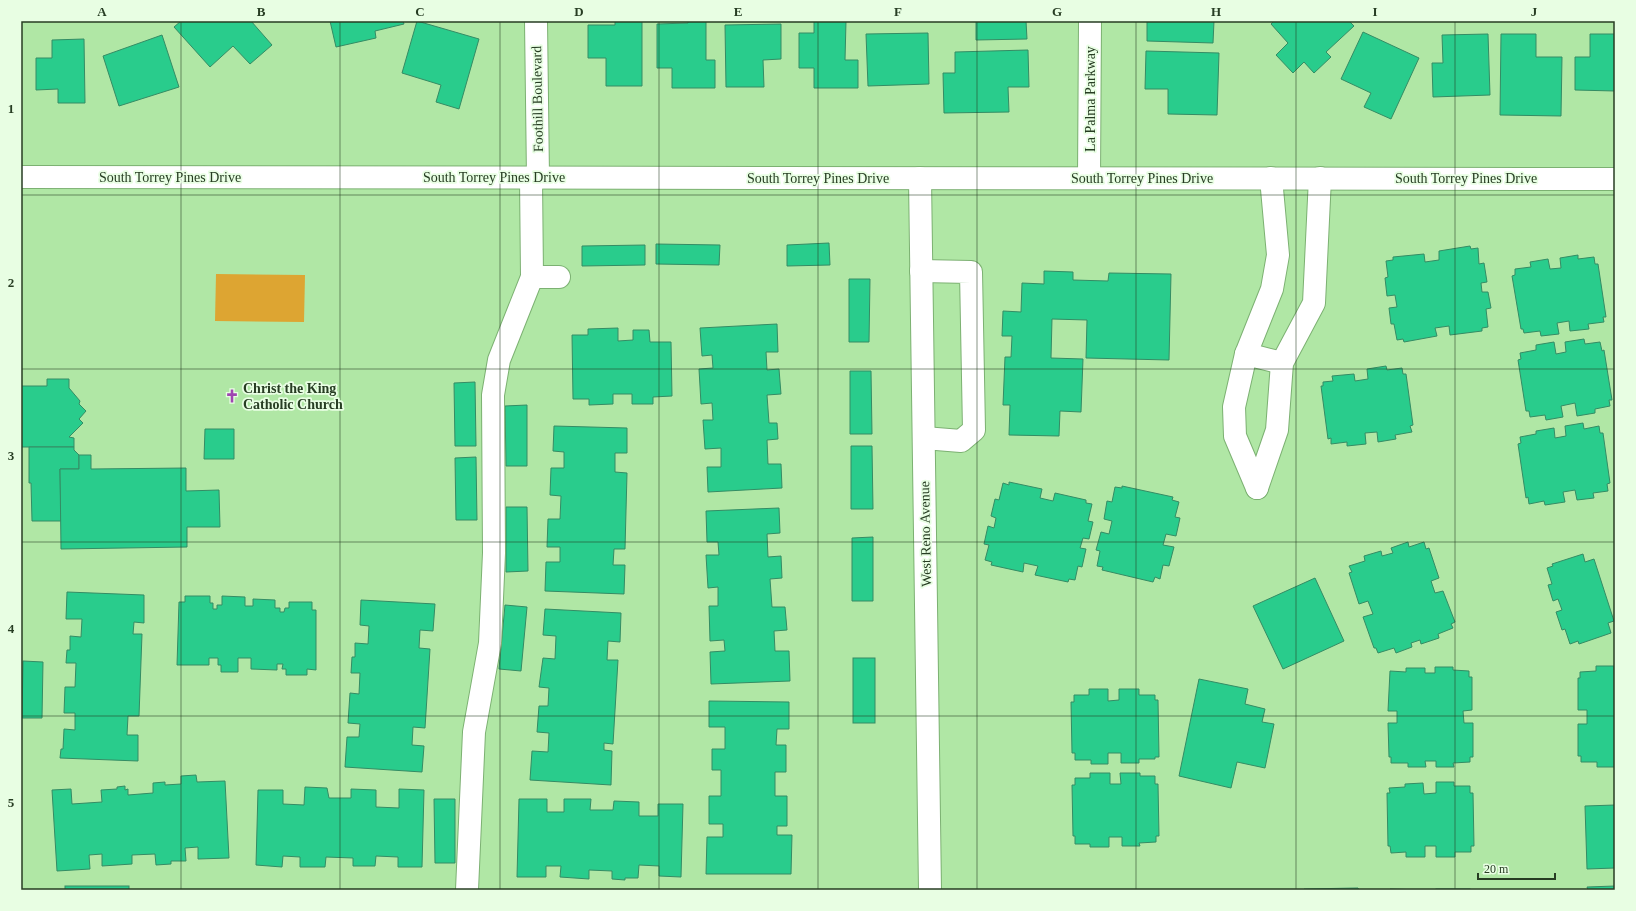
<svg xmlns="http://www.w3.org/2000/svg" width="1636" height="911" viewBox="0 0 1636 911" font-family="Georgia,serif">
<rect width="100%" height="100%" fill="#b0e7a5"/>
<path fill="#dda532" d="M216,274L305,275L304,322L215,321Z"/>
<g fill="#29cc8c" stroke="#348c64">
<path d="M181,21H251L272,45L250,64L233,46L210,67L174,27Z"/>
<path d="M330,21H403L404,24L375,31L376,38L336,47Z"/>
<path d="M417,21L479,39L459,109L436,102L441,85L402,73Z"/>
<path d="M615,21H642V86H606V58H588V25H615Z"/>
<path d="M688,21H706V60H715V88H672V68H657V24L688,23Z"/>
<path d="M814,21H846L845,60H858V88H814V68H799V33H814Z"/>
<path d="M976,21H1026L1027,39L976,40Z"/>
<path d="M1147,21H1214L1213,43L1147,41Z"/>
<path d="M1274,21H1349L1354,26L1326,52L1331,57L1314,73L1304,62L1293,73L1276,55L1288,43L1271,24Z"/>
<path d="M781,24V59L763,60L764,87H726L725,25Z"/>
<path d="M1363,32L1419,58L1391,119L1364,107L1371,93L1341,79Z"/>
<path d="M928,33L929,84L868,86L866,34Z"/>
<path d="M1488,34L1490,95L1433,97L1432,63H1443L1442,35Z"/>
<path d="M1501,34H1536V57H1562L1561,116L1500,115Z"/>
<path d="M1590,34H1615V91L1575,90V57H1590Z"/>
<path d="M162,35L179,87L119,106L103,56Z"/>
<path d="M84,39L85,103H58V89L36,90V58H52V40Z"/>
<path d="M1028,50L1029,87H1008L1009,112L944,113L943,73H955V52Z"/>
<path d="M1146,51L1219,53L1217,115L1168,114V89H1145Z"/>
<path d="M829,243L830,265L787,266V245Z"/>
<path d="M656,244L720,245L719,265L656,264Z"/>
<path d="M645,245V265L582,266V246Z"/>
<path d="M1470,246L1471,249L1478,248L1479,264L1484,263L1487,282L1481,283L1482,292H1488L1491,308L1486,309L1488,327L1482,328V331L1450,335L1449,326L1435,328L1437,336L1404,342L1403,339L1397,340L1394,324H1391L1389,308L1397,307L1395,295L1387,296L1385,278L1388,277L1386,261L1393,260V257L1424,254L1425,262L1439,260V251Z"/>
<path d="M1578,255V259L1594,257L1595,264H1598L1606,317H1603L1604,322L1588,324L1589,329L1570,331L1569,321L1557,323L1559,334L1541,336L1540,331L1524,333L1523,329H1521L1512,276L1515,275V269L1531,267L1530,262L1548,259L1550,269L1561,268L1560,258Z"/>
<path d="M1044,271L1073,272V280L1108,281L1109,273L1171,274L1169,360L1086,358L1087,320L1052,319L1051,358L1083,359L1081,412L1060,411L1059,436L1009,435L1010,405H1003L1005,357H1011L1012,336H1002L1003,311L1021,312L1022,283L1044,284Z"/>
<path d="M849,279H870L869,342H849Z"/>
<path d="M777,324L778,352H766L767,370L779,369L781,394L767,395L769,423H777L778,439L767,440L768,464H781L782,488L708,492L707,467H721V448L705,449L703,420H713L712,403L701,404L699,369L713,368L712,355L702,356L700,328Z"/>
<path d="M618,328V341L633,340V330H649L650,342H671L672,396L653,397V404H632V394H613V404L589,405V399H573L572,335H588V329Z"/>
<path d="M1584,339L1585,344L1600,342L1602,351L1604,350L1612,400H1609L1610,406L1595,409V413L1577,416L1575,403L1561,406L1563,417L1546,420L1545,415L1530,417L1529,411H1526L1518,360L1521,359L1520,353L1536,350V345L1554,342L1556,354L1566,352L1565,342Z"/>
<path d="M1386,366L1387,370L1402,368L1403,374H1406L1413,425L1410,426L1412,432L1395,435L1396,439L1378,442L1377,432L1365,433L1366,444L1347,446V442L1331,444V438L1328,439L1321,386H1323V382L1333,381L1332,376L1354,374L1355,381L1368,379L1367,369Z"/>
<path d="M850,371H871L872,434H850Z"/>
<path d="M47,379H69V388L80,401L79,404L86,411L79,419L83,423L69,437L74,438V447H21V386H47Z"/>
<path d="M475,382L476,446H455L454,383Z"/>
<path d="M527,405V466H506L505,406Z"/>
<path d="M1583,423L1584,429L1599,426L1600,433H1603L1610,483L1607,484L1608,491L1593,493L1594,498L1577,500L1575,490L1563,492L1565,502L1545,505L1544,501L1529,504L1528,497L1526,498L1518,444L1521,443L1520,437L1536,434V431L1554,428L1555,438L1566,436L1565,426Z"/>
<path d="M554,426L627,428V453H615V472L627,473L625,549H614L613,565H625L624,594L545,591L546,562H560V547H547L548,519H560L561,496L550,495L551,468H564V452L553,451Z"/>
<path d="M205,429H234V459H204Z"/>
<path d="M851,446H872L873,509H851Z"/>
<path d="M29,447H74V450L79,455V469H60L61,521H32L31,483H29Z"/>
<path d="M79,455H91V469L186,468V491L219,490L220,527H187V547L61,549L60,469H79Z"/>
<path d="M476,457L477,520H456L455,458Z"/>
<path d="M1009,482L1042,489L1040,498L1053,501L1055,493L1086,500V503L1092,504L1088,521L1093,522L1089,539L1083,538L1080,548L1086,549L1082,567L1078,566L1075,580L1069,579L1068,582L1035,575L1038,566L1024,563L1023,572L991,565L992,562L985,560L989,545L984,544L988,526L994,528L996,518L991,516L995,499L999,500L1003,483L1009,485Z"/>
<path d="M1122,486L1173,497L1172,500L1179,502L1175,517L1180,518L1176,536L1166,534L1163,545L1174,547L1169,566L1163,565L1160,579L1155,577L1153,582L1102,570L1103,567L1097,566L1100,551L1096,550L1101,532L1109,534L1112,521L1104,519L1107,501L1112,502L1115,487L1122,488Z"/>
<path d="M506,507H527L528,571L506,572Z"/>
<path d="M779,508L780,533L767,534L768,557L781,556L782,578L770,579L772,607H785L787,630L774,631L775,651H789L790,681L711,684L710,652L725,651L724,640L710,641L709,606H718V587L708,588L706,555H719L718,542H707L706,511Z"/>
<path d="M873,537V601H852V538Z"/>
<path d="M1408,542L1409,547L1424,542L1426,549L1429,548L1439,578L1431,581L1435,593L1443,591L1455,622L1451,624L1453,628L1438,634L1439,638L1421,644L1420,640L1411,643L1412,647L1396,653L1394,648L1378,653L1376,648H1374L1363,617L1373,614L1368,601L1359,604L1349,573L1352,572L1349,566L1365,561L1364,556L1381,551L1382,556L1393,553L1391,548Z"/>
<path d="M1583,554L1585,562L1594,559L1614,621L1608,623L1611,633L1579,644L1578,641L1570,644L1565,629L1562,630L1556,612L1562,610L1558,599L1553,601L1548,585L1552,584L1547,568L1553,566L1552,564Z"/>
<path d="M1315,578L1344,641L1283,669L1253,606Z"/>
<path d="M67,592L144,595V623L134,622L133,634H142L139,716H128L127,735H138V761L60,758L61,749H63L64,729L75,730V713H64L65,687H75L76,663H66L67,650H70V636L81,637L82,619H66Z"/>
<path d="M185,596H210V603H213V609H217V605H222V596L245,597V606H253V599L275,600V608H280V612H284L285,608H289V602H312V610H316V670L307,669V675H286V669H282L283,664H277V670L251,669V658H238V672H221V665H218V658H209V665H177L179,602H185Z"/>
<path d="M361,600L435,604L433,631L420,630L419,648L430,649L425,728L413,727L412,745L424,746L422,772L345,767L347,737H359L360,724L348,723L350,693L359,694L360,673H351L352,657H355V643L368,644L369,626L360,625Z"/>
<path d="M505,605L527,607L521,671L499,669Z"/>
<path d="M545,609L621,613L620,642L608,641L607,660H618L613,744L604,743V750L612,751L611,785L530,780L532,751L548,752L549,733L537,732L539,706H548L549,688L539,687L543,658L555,659L556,636L543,635Z"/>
<rect x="853" y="658" width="22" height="65"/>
<path d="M23,661L43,662L42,718H22Z"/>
<path d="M1596,666H1614L1615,767H1597V762H1581V756H1578V724H1587V710H1578V678H1580V672L1596,671Z"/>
<path d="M1435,667H1453V670L1469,671V677H1472V710L1463,711L1464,723H1473V757H1470V762L1453,763L1454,767H1436V761H1425L1426,767H1408V763H1391V757H1389L1388,723H1397V711H1388L1390,671L1406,672V668H1425V673H1435Z"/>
<path d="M1199,679L1248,689L1245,704L1265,709L1262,722L1274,724L1265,768L1237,762L1231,788L1179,776Z"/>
<path d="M1089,689H1108V701L1119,700V689H1139V695H1155V700H1158L1159,757H1155V759H1139V763H1121V753H1108V764H1091V760H1075V753H1072L1071,702H1074V695H1089Z"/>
<path d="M709,701L789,702V729H777L776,745H786V772H775V796H787V826H777V835H792L791,874H706L707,837H723V824H709V796H721V770H712V749H725V727H709Z"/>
<path d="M1090,773H1110V784H1121L1120,773H1140V776H1155V784H1158L1159,836H1156V842L1139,843L1140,846H1122V837H1109V847H1090V844H1075V836H1073L1072,785H1075V778H1090Z"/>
<path d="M196,775L197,782L225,781L229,858L198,859V847L185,848L186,861H171V864L156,865L155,854L132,855V864L102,866V854L89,855L90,869L57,871L52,790L71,789L72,804L102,802L101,790L117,789V787L125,786V790L128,789V795L153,793V783L165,782V785L181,784V776Z"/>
<path d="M1436,782H1454V786H1470V793H1473L1474,846H1471V852H1455V857H1436V846H1425V857H1406V852L1391,853L1390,846H1388L1387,793H1390L1389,788L1405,787V784L1423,783L1424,794L1436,793Z"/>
<path d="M305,787L327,788L329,798H351V789L376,790V807L399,808V789L424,790L422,867H398V857L376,856L375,866H353V858L326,857L325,867H300V857L283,856L282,867L256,865L258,790H283V804L304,805Z"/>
<path d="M434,799H455V863H435Z"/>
<path d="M519,799H547V812H564V799H591L590,810H613L614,801L639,802V816H658V804H683L681,877L659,876V866L639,865L638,878H625V880L612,879V871L589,870V879L560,877L561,866H546V877H517Z"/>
<path d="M1615,805V868L1587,869L1585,806Z"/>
<rect x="65" y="886" width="64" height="4"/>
<path d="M1615,886V890H1588L1587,887Z"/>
<path d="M1358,888L1359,890H1304V889Z"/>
<path d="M1390,889L1423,890H1390Z"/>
<rect x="1436" y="889" width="34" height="1"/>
</g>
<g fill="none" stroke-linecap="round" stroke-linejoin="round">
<g stroke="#7cb172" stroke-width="24">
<g id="minor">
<path d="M536,21L538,178"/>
<path d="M920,178L930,890"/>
<path d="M1089,178L1090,21"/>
<path d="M921,271L971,272L974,430L961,441L924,438"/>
<path d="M532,277H559"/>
<path d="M1246,354L1282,363"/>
<path d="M1257,488L1277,430L1282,363L1314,303L1320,178"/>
<path d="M1257,488L1235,436L1234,407L1246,354L1272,289L1278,255L1271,178"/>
<path d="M467,890L474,732L490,643L494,553L493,395L499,360L532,277L531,178"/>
</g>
</g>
<g stroke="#7cb172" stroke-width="24">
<path id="major" d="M21,177L1615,179"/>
</g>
<use href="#minor" stroke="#fff" stroke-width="22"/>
<use href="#major" stroke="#fff" stroke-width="22"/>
</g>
<path fill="none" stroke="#273d23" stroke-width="1" stroke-opacity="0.55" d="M181,21V890M340,21V890M500,21V890M659,21V890M818,21V890M977,21V890M1136,21V890M1296,21V890M1455,21V890M21,195H1615M21,369H1615M21,542H1615M21,716H1615"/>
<defs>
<g id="church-bare" transform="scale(1.08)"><path d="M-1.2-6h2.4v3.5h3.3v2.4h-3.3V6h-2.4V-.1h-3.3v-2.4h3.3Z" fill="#9f46b1" stroke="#e8fee3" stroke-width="2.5" paint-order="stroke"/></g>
</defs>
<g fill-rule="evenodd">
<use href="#church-bare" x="232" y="396"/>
</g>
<g text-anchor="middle" stroke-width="3.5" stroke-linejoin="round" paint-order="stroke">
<g font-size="14" fill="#273d23" stroke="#e8fee3">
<text transform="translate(537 99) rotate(-91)" y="5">Foothill Boulevard</text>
<text transform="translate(1090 99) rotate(-90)" y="5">La Palma Parkway</text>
<text x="170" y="182">South Torrey Pines Drive</text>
<text x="494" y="182">South Torrey Pines Drive</text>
<text x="818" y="183">South Torrey Pines Drive</text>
<text x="1142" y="183">South Torrey Pines Drive</text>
<text x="1466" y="183">South Torrey Pines Drive</text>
<text transform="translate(925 534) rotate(-91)" y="5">West Reno Avenue</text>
</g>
<g font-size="14" font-weight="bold" fill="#273d23" stroke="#e8fee3" text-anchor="start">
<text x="243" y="393">Christ the King<tspan x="243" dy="16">Catholic Church</tspan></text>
</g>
</g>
<rect width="1636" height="911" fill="none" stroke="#e8fee3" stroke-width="44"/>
<path d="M1478 873v6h77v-6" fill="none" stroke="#273d23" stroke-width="2"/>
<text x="1484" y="873" font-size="12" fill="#273d23" stroke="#e8fee3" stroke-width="3" paint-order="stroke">20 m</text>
<rect x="22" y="22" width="1592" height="867" fill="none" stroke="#273d23" stroke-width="1.5"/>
<g font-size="13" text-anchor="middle" font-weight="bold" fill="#273d23">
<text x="102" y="16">A</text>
<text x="261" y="16">B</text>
<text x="420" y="16">C</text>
<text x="579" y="16">D</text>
<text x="738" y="16">E</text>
<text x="898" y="16">F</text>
<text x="1057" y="16">G</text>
<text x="1216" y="16">H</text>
<text x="1375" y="16">I</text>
<text x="1534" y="16">J</text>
<text x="11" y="113">1</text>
<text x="11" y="287">2</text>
<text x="11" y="460">3</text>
<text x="11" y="633">4</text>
<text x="11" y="807">5</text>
</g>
</svg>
